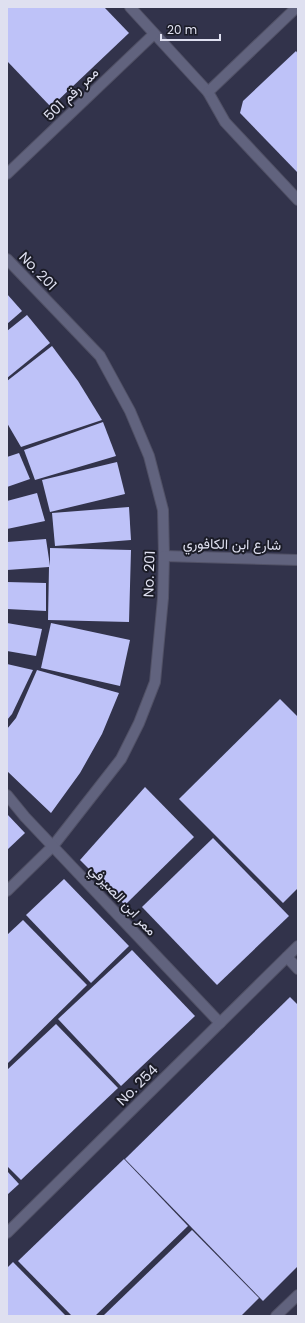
<svg xmlns="http://www.w3.org/2000/svg" width="305" height="1323" viewBox="0 0 305 1323" font-family="Poppins,Vazirmatn,sans-serif">
<rect width="100%" height="100%" fill="#32334b"/>
<g fill="#bec2f8">
<path d="M7,7H104L129,33L51,107L7,61Z"/>
<path d="M296,51L298,54V173L240,113L243,101Z"/>
<path d="M7,294L22,311L7,324Z"/>
<path d="M27,315L50,343L7,378V331Z"/>
<path d="M52,346L78,381L102,420L21,447L7,423V381Z"/>
<path d="M103,422L116,456L35,480L24,450Z"/>
<path d="M19,453L30,479L7,487V457Z"/>
<path d="M117,462L125,494L50,512L42,480Z"/>
<path d="M37,493L45,521L7,529V501Z"/>
<path d="M129,507L131,540L55,546L52,513Z"/>
<path d="M46,539L50,566V548L131,550L129,622L48,620L49,567L7,570V542Z"/>
<path d="M7,582L46,583V611L7,609Z"/>
<path d="M7,623L42,629L36,656L7,651Z"/>
<path d="M51,623L130,640L120,686L41,668Z"/>
<path d="M7,664L33,670L12,714L7,720Z"/>
<path d="M37,670L119,693L102,734L80,773L51,813L7,771V729L16,718Z"/>
<path d="M280,699L298,717V888L283,903L179,799Z"/>
<path d="M145,787L194,837L125,905L80,860Z"/>
<path d="M7,814L25,833L7,850Z"/>
<path d="M213,838L289,916L217,985L142,907Z"/>
<path d="M64,879L129,946L91,983L26,915Z"/>
<path d="M23,920L87,985L7,1064V935Z"/>
<path d="M132,950L195,1016L121,1086L58,1019Z"/>
<path d="M290,997L298,1005V1266L263,1301L125,1159Z"/>
<path d="M56,1024L118,1088L21,1180L7,1166V1070Z"/>
<path d="M124,1159L188,1226L95,1316H72L18,1261Z"/>
<path d="M7,1171L19,1184L7,1195Z"/>
<path d="M192,1230L259,1298L241,1316H103Z"/>
<path d="M13,1262L66,1316H7V1268Z"/>
</g>
<g fill="none" stroke-linecap="round" stroke-linejoin="round">
<g stroke="#515166" stroke-width="12">
<g id="minor">
<path d="M130,7L208,92L225,122L298,200"/>
<path d="M208,92L297,7"/>
<path d="M7,174L154,34"/>
<path d="M7,259L100,356L130,411L149,456L163,510L164,556L163,598L155,682L139,723L121,759L53,846L7,891"/>
<path d="M164,556L298,560"/>
<path d="M7,795L25,817L220,1023"/>
<path d="M287,957L298,969"/>
<path d="M7,1233L298,946"/>
<path d="M276,1316L298,1295"/>
</g>
</g>
<use href="#minor" stroke="#61637e" stroke-width="10"/>
</g>
<g text-anchor="middle" stroke-width="4" stroke-linejoin="round" paint-order="stroke">
<g font-size="14" fill="#dfe0f0" stroke="#1b1c27">
<text transform="translate(71 94) rotate(-44)" y="5">ممر رقم 501</text>
<text transform="translate(38 271) rotate(46)" y="5">No. 201</text>
<text transform="translate(232 544) rotate(1)" y="5">شارع ابن الكافوري</text>
<text transform="translate(149 574) rotate(-88)" y="5">No. 201</text>
<text transform="translate(123 900) rotate(47)" y="5">ممر ابن الصيرفي</text>
<text transform="translate(137 1085) rotate(-45)" y="5">No. 254</text>
</g>
</g>
<rect width="305" height="1323" fill="none" stroke="#dfe0f0" stroke-width="16"/>
<path d="M161 34v6h59v-6" fill="none" stroke="#dfe0f0" stroke-width="2"/>
<text x="167" y="34" font-size="12" fill="#dfe0f0" stroke="#1b1c27" stroke-width="3" paint-order="stroke">20 m</text>
</svg>
